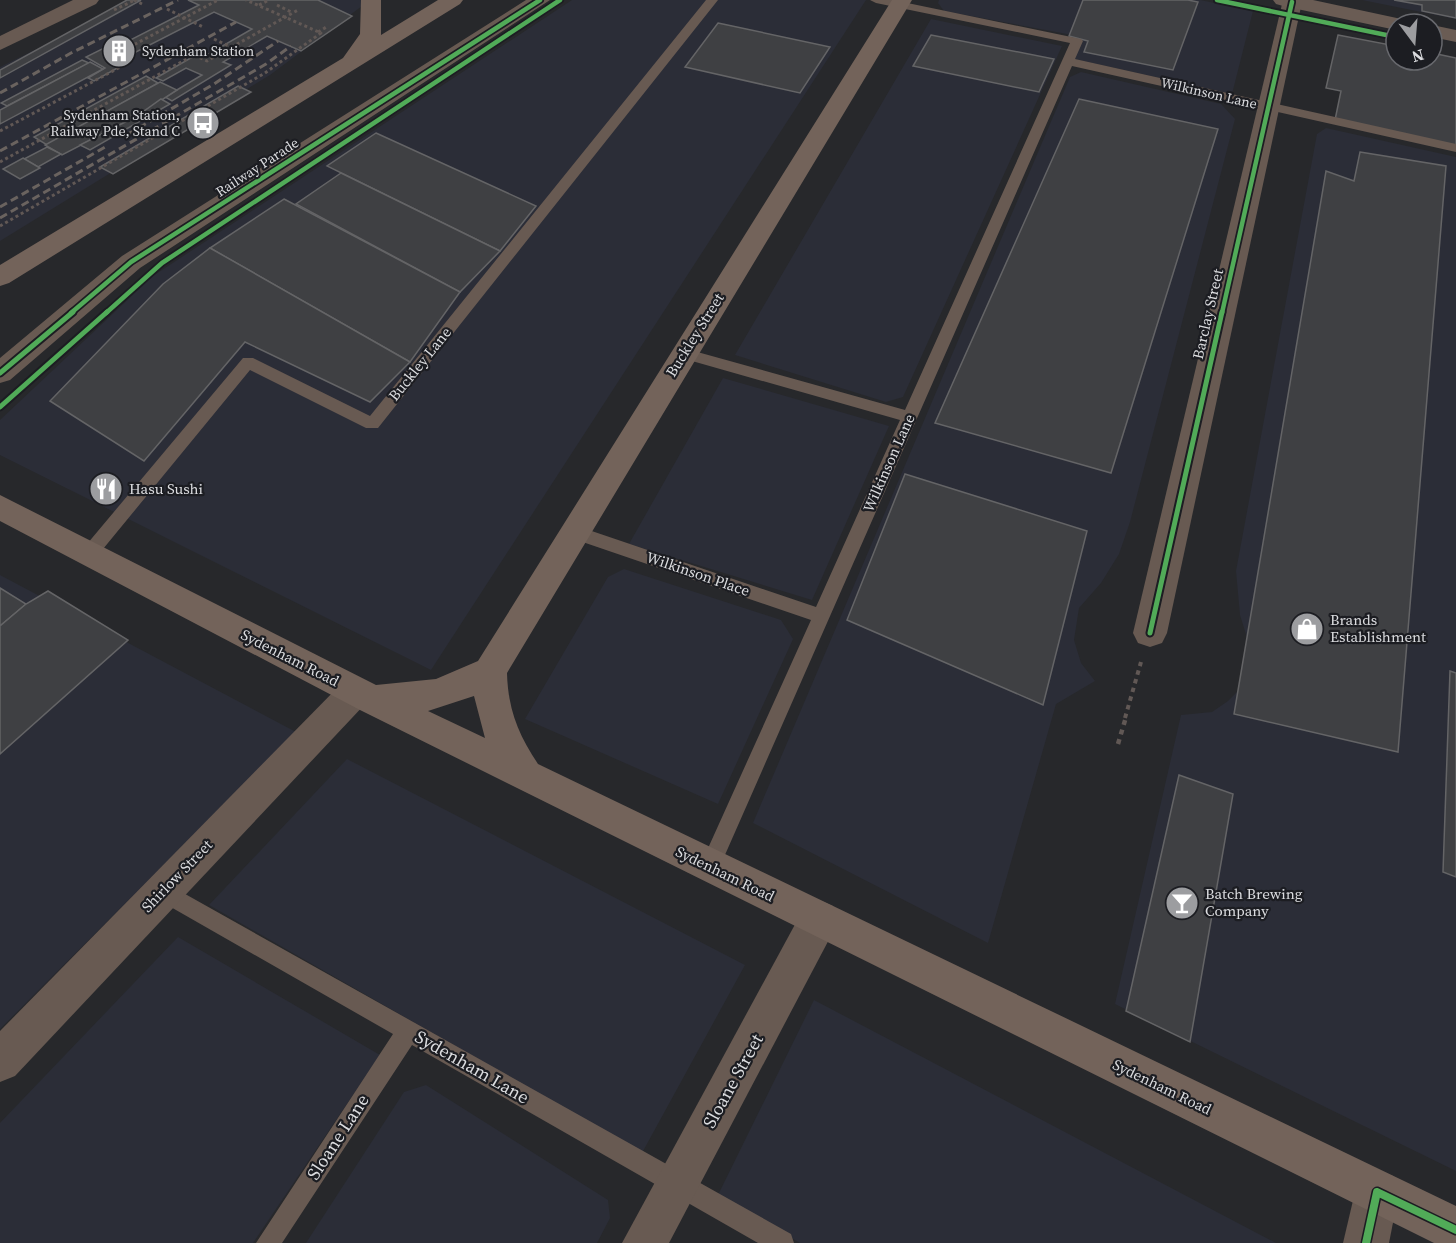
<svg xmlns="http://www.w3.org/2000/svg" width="1456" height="1243" viewBox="0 0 1456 1243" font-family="'Source Serif 4',serif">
<rect width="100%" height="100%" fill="#27282b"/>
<g fill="#2b2d37">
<path d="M137,0H370L270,75L0,241V67Z"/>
<path d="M572,0H866L431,670L0,455V420L153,276Z"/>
<path d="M939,0H1200L1253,11L1232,94L1074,59L1083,37L944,11L938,3Z"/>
<path d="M1362,0H1456V19Z"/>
<path d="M931,19L1062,46L903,397L886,402L735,355Z"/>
<path d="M1081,72L1221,104L1235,119L1130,522L1119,554L1101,583L1079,608L1074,640L1081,663L1095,681L1056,704L988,943L753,823L1070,77Z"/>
<path d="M1326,128L1456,157V1171L1115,1004L1181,715L1212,712L1228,701L1247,682L1254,660L1240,615L1236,571L1317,134Z"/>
<path d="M723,378L889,426L812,600L629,544Z"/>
<path d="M624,569L781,620L793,639L718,804L525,719L608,577Z"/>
<path d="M0,575L296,732L0,1029Z"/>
<path d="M347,759L745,965L642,1153L209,905Z"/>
<path d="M178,937L380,1055L253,1243H0V1123Z"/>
<path d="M814,1000L1276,1243H800L718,1195Z"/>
<path d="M426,1085L608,1200L610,1218L597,1243H306L404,1092Z"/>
</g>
<g fill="#3f4043" stroke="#646466" stroke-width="1.5">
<path d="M127,0H141L0,78V70Z"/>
<path d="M188,0H318L352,16L301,51L267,36L223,62L231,65L172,101L165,97L202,75L186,68L163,81L156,78L201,52L207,55L252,29L214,12L126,57L132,60L94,81L88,78L105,68L86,57L106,47L111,50L199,5Z"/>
<path d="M1083,0H1188L1198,2L1173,70L1084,52L1088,41L1069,36Z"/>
<path d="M1394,0H1456V18L1422,11V5Z"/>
<path d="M718,23L830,47L800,93L685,67Z"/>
<path d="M931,35L1054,59L1039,92L913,66Z"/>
<path d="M1338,35L1396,46V60H1432V53L1456,58V148L1335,120L1341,91L1326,88Z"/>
<path d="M82,60L89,63L7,106L1,103Z"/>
<path d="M90,62L103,69L0,124V110Z"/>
<path d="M146,76L158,83L47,145L34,137Z"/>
<path d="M160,82L177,90L137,116L62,155L45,145Z"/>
<path d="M238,86L251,92L113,174L100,167Z"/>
<path d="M161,99L170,104L90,150L80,145L137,116Z"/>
<path d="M1079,99L1218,129L1111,473L935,423Z"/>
<path d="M376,133L536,206L500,251L327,166Z"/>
<path d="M47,147L61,154L38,167L24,159Z"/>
<path d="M1360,152L1446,166L1398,752L1234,714L1326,171L1354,181Z"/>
<path d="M23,158L40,168L20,179L3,169Z"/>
<path d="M341,173L500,251L460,292L296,204Z"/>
<path d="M284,199L460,292L410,362L210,248Z"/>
<path d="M210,248L410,362L370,402L245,342L144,461L50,401L163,284Z"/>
<path d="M905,474L1087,531L1043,705L847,620Z"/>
<path d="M0,588L26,604L0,626Z"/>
<path d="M48,591L128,640L0,754V626L26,604Z"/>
<path d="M1450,671L1456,673V877L1443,872Z"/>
<path d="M1179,775L1233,794L1190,1042L1126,1011Z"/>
</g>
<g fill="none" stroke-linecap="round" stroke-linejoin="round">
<g stroke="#615855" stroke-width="3" stroke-dasharray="3 3" stroke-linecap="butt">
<path d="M134,0L142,4"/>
<path d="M259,5L269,0"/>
<path d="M277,5L293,13"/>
<path d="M167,9L203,27"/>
<path d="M114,10L135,0"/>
<path d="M318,32L328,26"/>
<path d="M214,39L231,47"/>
<path d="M0,131L126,64L111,57L218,0"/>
<path d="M0,162L194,55L207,61L298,10"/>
<path d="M0,226L265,73L321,33L246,0"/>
</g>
<path stroke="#615855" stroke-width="4" stroke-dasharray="4.5 4.5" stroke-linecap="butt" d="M1125,718L1141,662"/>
<path stroke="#615855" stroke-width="4.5" stroke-dasharray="5 5" stroke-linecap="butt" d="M1118,744L1126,717"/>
<g fill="#685a52" fill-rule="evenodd">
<path d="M706,0H718L378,428H366L250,370L94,560H82L79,555L82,550L243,358H253L370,416Z"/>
<path d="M870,0H893L1081,39L1083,41L1075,59L1456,144V152L1072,66L717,873L710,876L703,873L700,866L811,620L568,537L565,532L568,527L574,525L816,607L900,420L678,357L675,353L683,348L905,410L1070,43L876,3Z"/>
<path d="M162,881L791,1234L794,1243H758L412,1045L282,1243H256L393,1034L155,898L152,891L155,884Z"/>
</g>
<g fill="#685a52" fill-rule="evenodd">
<path d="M73,0H99L96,4L0,50V36Z"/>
<path d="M526,0H550L140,268L10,380L0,383V358L122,256Z"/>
<path d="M1283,0L1302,2L1167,633L1162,643L1150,647L1138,643L1133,633Z"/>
<path d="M355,677L367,682L372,692L367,702L15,1076L0,1082V1031L343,682Z"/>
<path d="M819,900L833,906L838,919L833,932L669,1243H622L805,906Z"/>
<path d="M1377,1170L1393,1176L1399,1192L1389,1243H1343L1355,1192L1361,1176Z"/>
</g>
<g fill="#6a5c54" fill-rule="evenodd">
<path d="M1273,0H1313L1406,20L1410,24H1396V30L1283,6L1276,4Z"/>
<path d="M1432,25L1456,30V42L1432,37Z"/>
</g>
<g fill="#73635a" fill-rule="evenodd">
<path d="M361,0H381V35L438,0H463L460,4L9,283L0,286V265L343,58L360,34Z"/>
<path d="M892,0H912L507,673C508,709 518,734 538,764L1456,1206V1243H1434L360,710L0,521V495L376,685L436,679L478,661ZM474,696L485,738L428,711Z"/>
</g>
<g stroke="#6a635f" stroke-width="3" stroke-dasharray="8 4.5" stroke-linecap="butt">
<path d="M0,93L71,53L178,0"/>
<path d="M128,134L214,84L278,41"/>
<path d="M0,151L236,22"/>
<path d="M0,207L107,146"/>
<path d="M0,218L266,64L291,46"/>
</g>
<g stroke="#1c1d22" stroke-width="8">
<g id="cycleway-far2">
<path d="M1217,0L1396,37"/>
<path d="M71,313L131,262L540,0"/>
<path d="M106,313L162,263L560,0"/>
<path d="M1222,313L1292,2"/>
</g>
</g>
<g stroke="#1c1d22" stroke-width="9">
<g id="cycleway-far1">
<path d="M0,373L73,312"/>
<path d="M0,407L107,312"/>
<path d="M1150,633L1222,312"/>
</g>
</g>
<g stroke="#1c1d22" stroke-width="11">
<path id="cycleway" d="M1366,1243L1377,1192L1456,1230"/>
</g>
<use href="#cycleway-far2" stroke="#51ab58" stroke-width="4.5"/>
<use href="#cycleway-far1" stroke="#51ab58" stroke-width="5"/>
<use href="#cycleway" stroke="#51ab58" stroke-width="8"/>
</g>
<defs>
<g id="building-disc" transform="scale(1.725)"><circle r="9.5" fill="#9c9da0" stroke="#1c1d22"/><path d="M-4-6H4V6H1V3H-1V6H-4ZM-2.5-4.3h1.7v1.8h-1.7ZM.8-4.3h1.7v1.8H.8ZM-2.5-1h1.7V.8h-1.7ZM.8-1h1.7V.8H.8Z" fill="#fff"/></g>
<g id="bus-disc" transform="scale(1.725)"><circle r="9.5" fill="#9c9da0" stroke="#1c1d22"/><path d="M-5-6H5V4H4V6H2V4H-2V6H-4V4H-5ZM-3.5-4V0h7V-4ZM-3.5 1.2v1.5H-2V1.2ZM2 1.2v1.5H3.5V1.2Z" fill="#fff"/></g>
<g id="restaurant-disc" transform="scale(1.725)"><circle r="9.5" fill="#9c9da0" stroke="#1c1d22"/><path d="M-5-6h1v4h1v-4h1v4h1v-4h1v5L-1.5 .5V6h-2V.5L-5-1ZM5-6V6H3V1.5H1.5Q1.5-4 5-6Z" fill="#fff"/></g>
<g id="shop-disc" transform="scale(1.725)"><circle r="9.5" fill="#9c9da0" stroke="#1c1d22"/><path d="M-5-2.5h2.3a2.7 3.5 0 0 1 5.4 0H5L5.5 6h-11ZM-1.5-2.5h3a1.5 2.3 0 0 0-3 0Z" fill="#fff"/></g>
<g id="bar-disc" transform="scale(1.725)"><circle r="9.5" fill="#9c9da0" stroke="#1c1d22"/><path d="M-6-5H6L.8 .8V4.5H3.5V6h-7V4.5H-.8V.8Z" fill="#fff"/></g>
</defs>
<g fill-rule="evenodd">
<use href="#building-disc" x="119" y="51"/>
<use href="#bus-disc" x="203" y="123"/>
<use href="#restaurant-disc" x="106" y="489"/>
<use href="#shop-disc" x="1307" y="629"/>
<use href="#bar-disc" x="1182" y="903"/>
</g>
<g text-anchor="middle" stroke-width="4.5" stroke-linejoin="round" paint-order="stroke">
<g font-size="14" fill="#dbdcdf" stroke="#1c1d22" text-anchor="start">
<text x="142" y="56">Sydenham Station</text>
<text x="180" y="120" text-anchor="end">Sydenham Station,<tspan x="180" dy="16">Railway Pde, Stand C</tspan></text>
</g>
<g font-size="14" fill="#dbdcdf" stroke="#1c1d22">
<text transform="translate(1209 93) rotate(13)" y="5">Wilkinson Lane</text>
<text transform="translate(257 167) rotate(-33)" y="5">Railway Parade</text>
</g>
<g font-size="15" fill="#dbdcdf" stroke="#1c1d22">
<text transform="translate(1208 314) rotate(-77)" y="5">Barclay Street</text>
<text transform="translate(695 335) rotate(-58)" y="5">Buckley Street</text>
<text transform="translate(420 364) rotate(-51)" y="5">Buckley Lane</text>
<text transform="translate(889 463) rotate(-66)" y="5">Wilkinson Lane</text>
<text transform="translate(698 574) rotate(19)" y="5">Wilkinson Place</text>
<text transform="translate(290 658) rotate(27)" y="5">Sydenham Road</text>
<text transform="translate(725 874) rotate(26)" y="5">Sydenham Road</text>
<text transform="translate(177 876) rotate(-46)" y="5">Shirlow Street</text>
<text transform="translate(1162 1087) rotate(26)" y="5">Sydenham Road</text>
</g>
<g font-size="15" fill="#dbdcdf" stroke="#1c1d22" text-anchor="start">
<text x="129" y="494">Hasu Sushi</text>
<text x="1330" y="625">Brands<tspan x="1330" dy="17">Establishment</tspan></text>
<text x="1205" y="899">Batch Brewing<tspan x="1205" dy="17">Company</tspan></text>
</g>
<g font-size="18" fill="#dbdcdf" stroke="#1c1d22">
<text transform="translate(472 1067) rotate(30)" y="6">Sydenham Lane</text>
<text transform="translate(733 1081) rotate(-61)" y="6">Sloane Street</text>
<text transform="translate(338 1137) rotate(-57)" y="6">Sloane Lane</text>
</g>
</g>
<g transform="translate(1414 42) rotate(164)"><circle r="28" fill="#1c1d22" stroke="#68696e" stroke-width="1.5"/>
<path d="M0-4.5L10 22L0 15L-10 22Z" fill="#9c9da0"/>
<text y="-9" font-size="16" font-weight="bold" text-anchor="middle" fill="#dbdcdf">N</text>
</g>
</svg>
